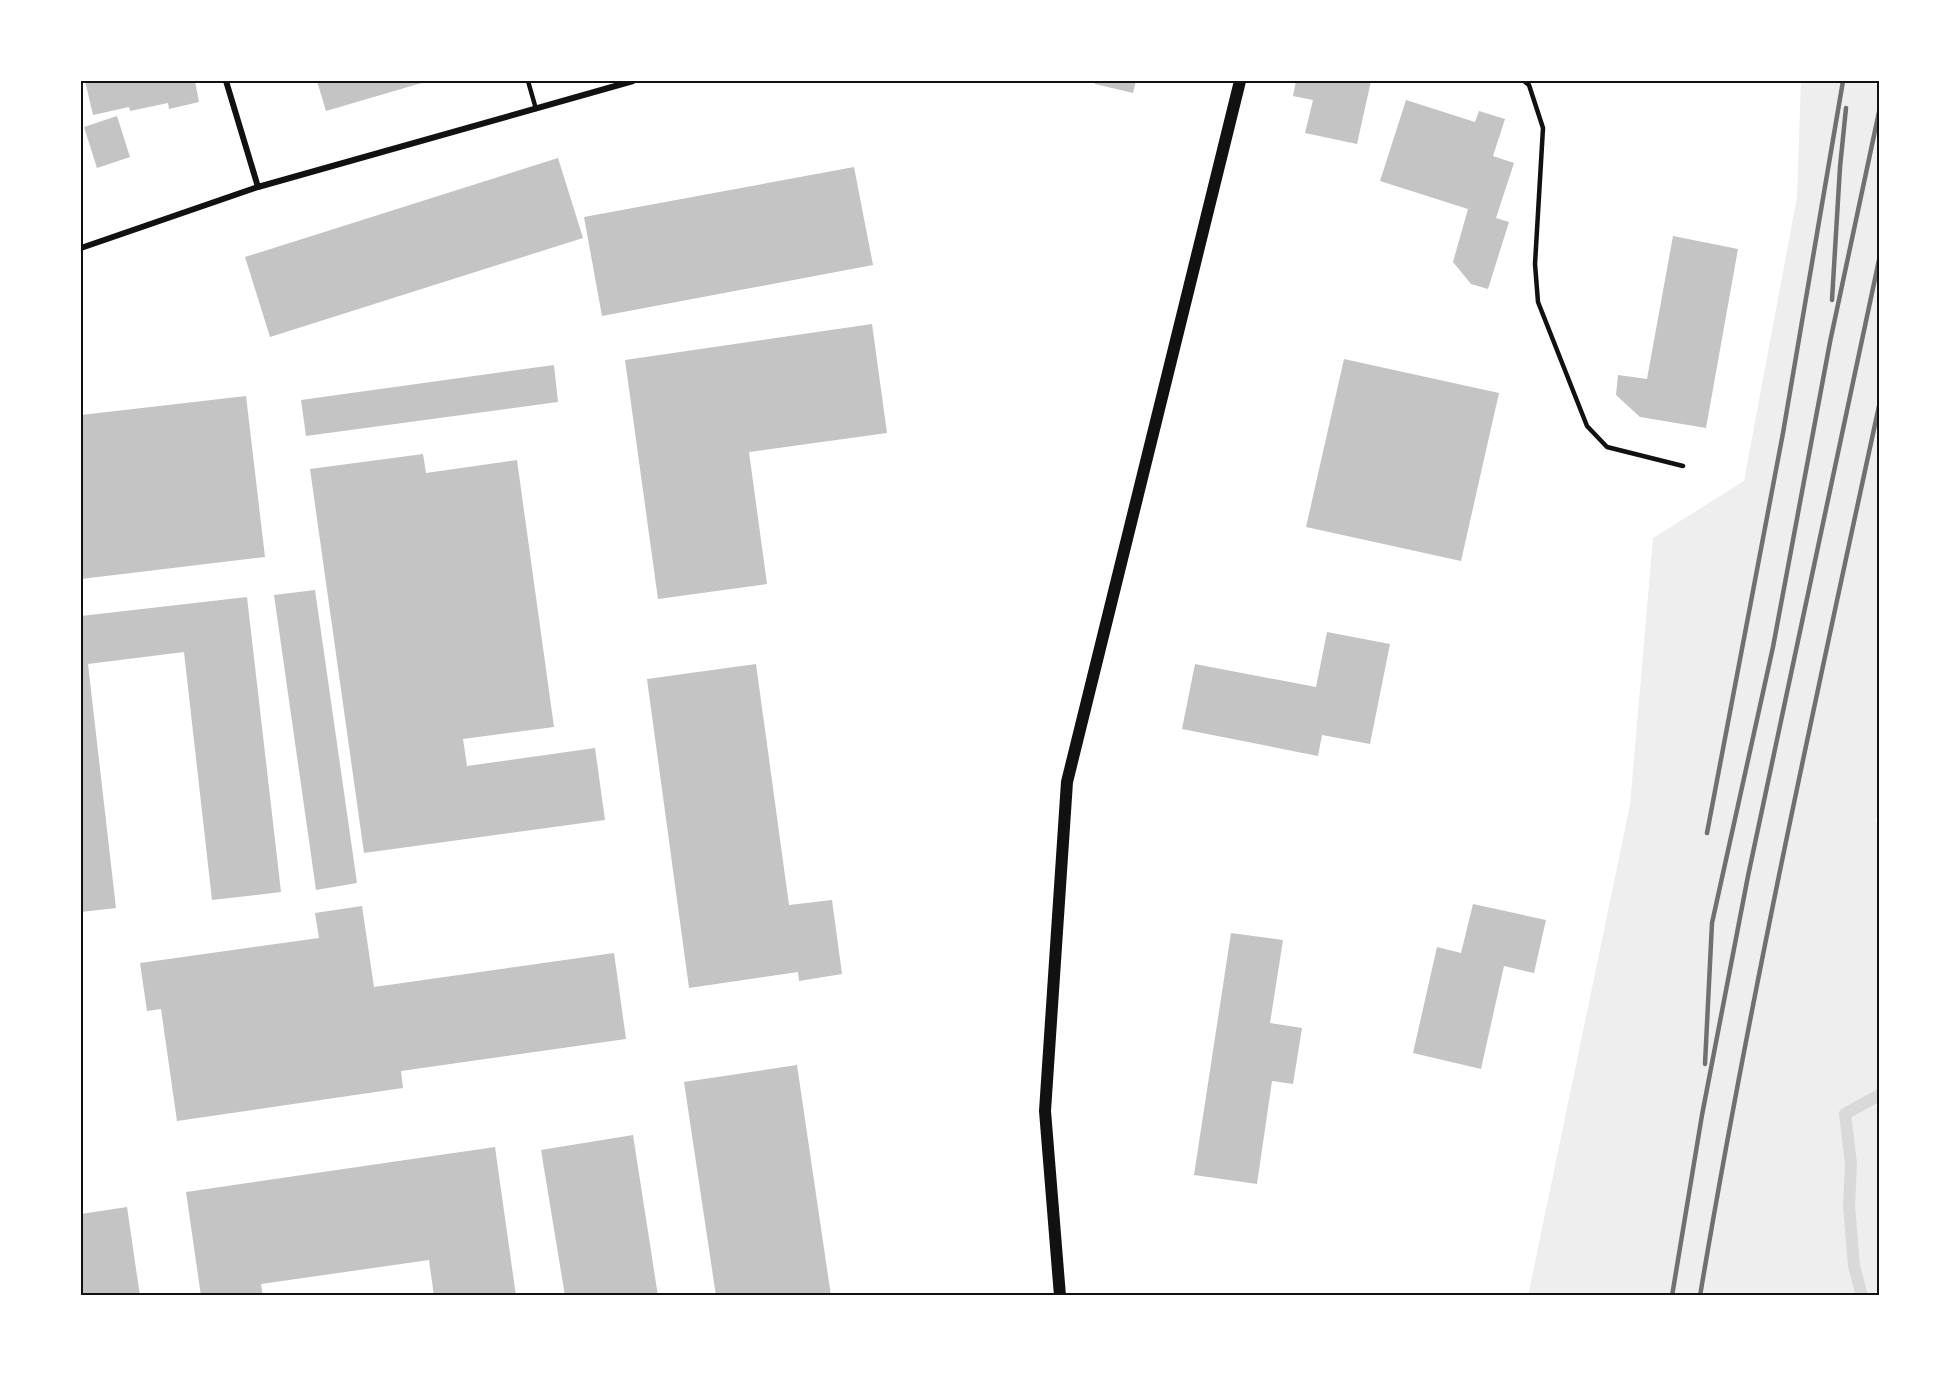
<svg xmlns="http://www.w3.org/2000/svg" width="1960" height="1377" viewBox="0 0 1960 1377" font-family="'Times New Roman',serif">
<rect width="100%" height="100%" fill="#fff"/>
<path fill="#eee" d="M1801,81H1879V808L1876,820L1879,839V1296H1528L1630,805L1653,538L1744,481L1797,197Z"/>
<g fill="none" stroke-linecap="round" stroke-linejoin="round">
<path stroke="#d9d9d9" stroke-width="12" d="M1862,1296L1854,1266L1849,1206L1851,1164L1845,1114L1879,1095"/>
</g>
<g fill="#c4c4c4">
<path d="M85,81H195L199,102L169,109L168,103L130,111L129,107L93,115Z"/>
<path d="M317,81H424L425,82L326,111Z"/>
<path d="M1095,81H1136L1133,93L1095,84Z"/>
<path d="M1296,81H1371L1357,144L1305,133L1313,100L1293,96Z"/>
<path d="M1406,100L1475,122L1479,111L1505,119L1493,156L1514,163L1496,218L1509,222L1488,289L1471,284L1453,262L1468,209L1380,181Z"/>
<path d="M117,116L130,157L97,168L84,127Z"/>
<path d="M558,158L583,238L270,337L245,257Z"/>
<path d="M854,167L873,265L602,316L584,217Z"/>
<path d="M1673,236L1738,249L1706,428L1640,417L1616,395L1618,375L1647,379Z"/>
<path d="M872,324L887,433L749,452L767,584L658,599L625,360Z"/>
<path d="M1344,359L1499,393L1461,561L1306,527Z"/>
<path d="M554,365L558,402L306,436L301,400Z"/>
<path d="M246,396L265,557L81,579V415Z"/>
<path d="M423,454L426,473L517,460L554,727L463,739L467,766L595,748L605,820L364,853L310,469Z"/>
<path d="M315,590L357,883L316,890L274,595Z"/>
<path d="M247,597L281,892L212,900L184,652L88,664L116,908L81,912V616Z"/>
<path d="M1327,632L1390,644L1370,744L1322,735L1318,756L1182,729L1195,664L1316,687Z"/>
<path d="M756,664L789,905L832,900L842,974L799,981L798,972L689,988L647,679Z"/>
<path d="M1473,904L1546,920L1534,973L1504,966L1481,1069L1413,1053L1437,947L1461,953Z"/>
<path d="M362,906L374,987L614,953L626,1039L401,1071L403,1088L177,1121L161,1009L147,1011L140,963L319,938L315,913Z"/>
<path d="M1231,933L1283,940L1270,1023L1302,1028L1293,1084L1272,1081L1257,1184L1194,1175Z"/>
<path d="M797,1065L831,1296H716L684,1082Z"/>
<path d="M633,1135L658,1296H565L541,1150Z"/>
<path d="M495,1147L516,1296H434L429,1260L261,1284L263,1296H201L186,1192Z"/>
<path d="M127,1207L140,1296H81V1214Z"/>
</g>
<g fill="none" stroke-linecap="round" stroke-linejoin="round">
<g stroke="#111" stroke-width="4.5">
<path d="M528,81L536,109"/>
<path d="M1524,81L1529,85L1543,128L1535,264L1538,302L1587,426L1607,447L1683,466"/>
</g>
<g stroke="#111" stroke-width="6">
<path d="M226,81L258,187"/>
<path d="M81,248L258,187L633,81"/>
</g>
<path stroke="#111" stroke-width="12" d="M1060,1296L1045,1111L1067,782L1240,81"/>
<g stroke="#707070" stroke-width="4.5">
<path d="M1832,300L1840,167L1846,108"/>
<path d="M1707,833L1783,433L1843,81"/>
<path d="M1705,1064L1712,923L1773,647L1830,342L1879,112"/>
<path d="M1672,1296L1702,1115L1748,876L1879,260"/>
<path d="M1700,1296C1750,997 1815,702 1879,406"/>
</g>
</g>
<rect width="1960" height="1377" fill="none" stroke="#ffffff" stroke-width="165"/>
<rect x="82" y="82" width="1796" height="1212" fill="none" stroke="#111" stroke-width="2"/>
</svg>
